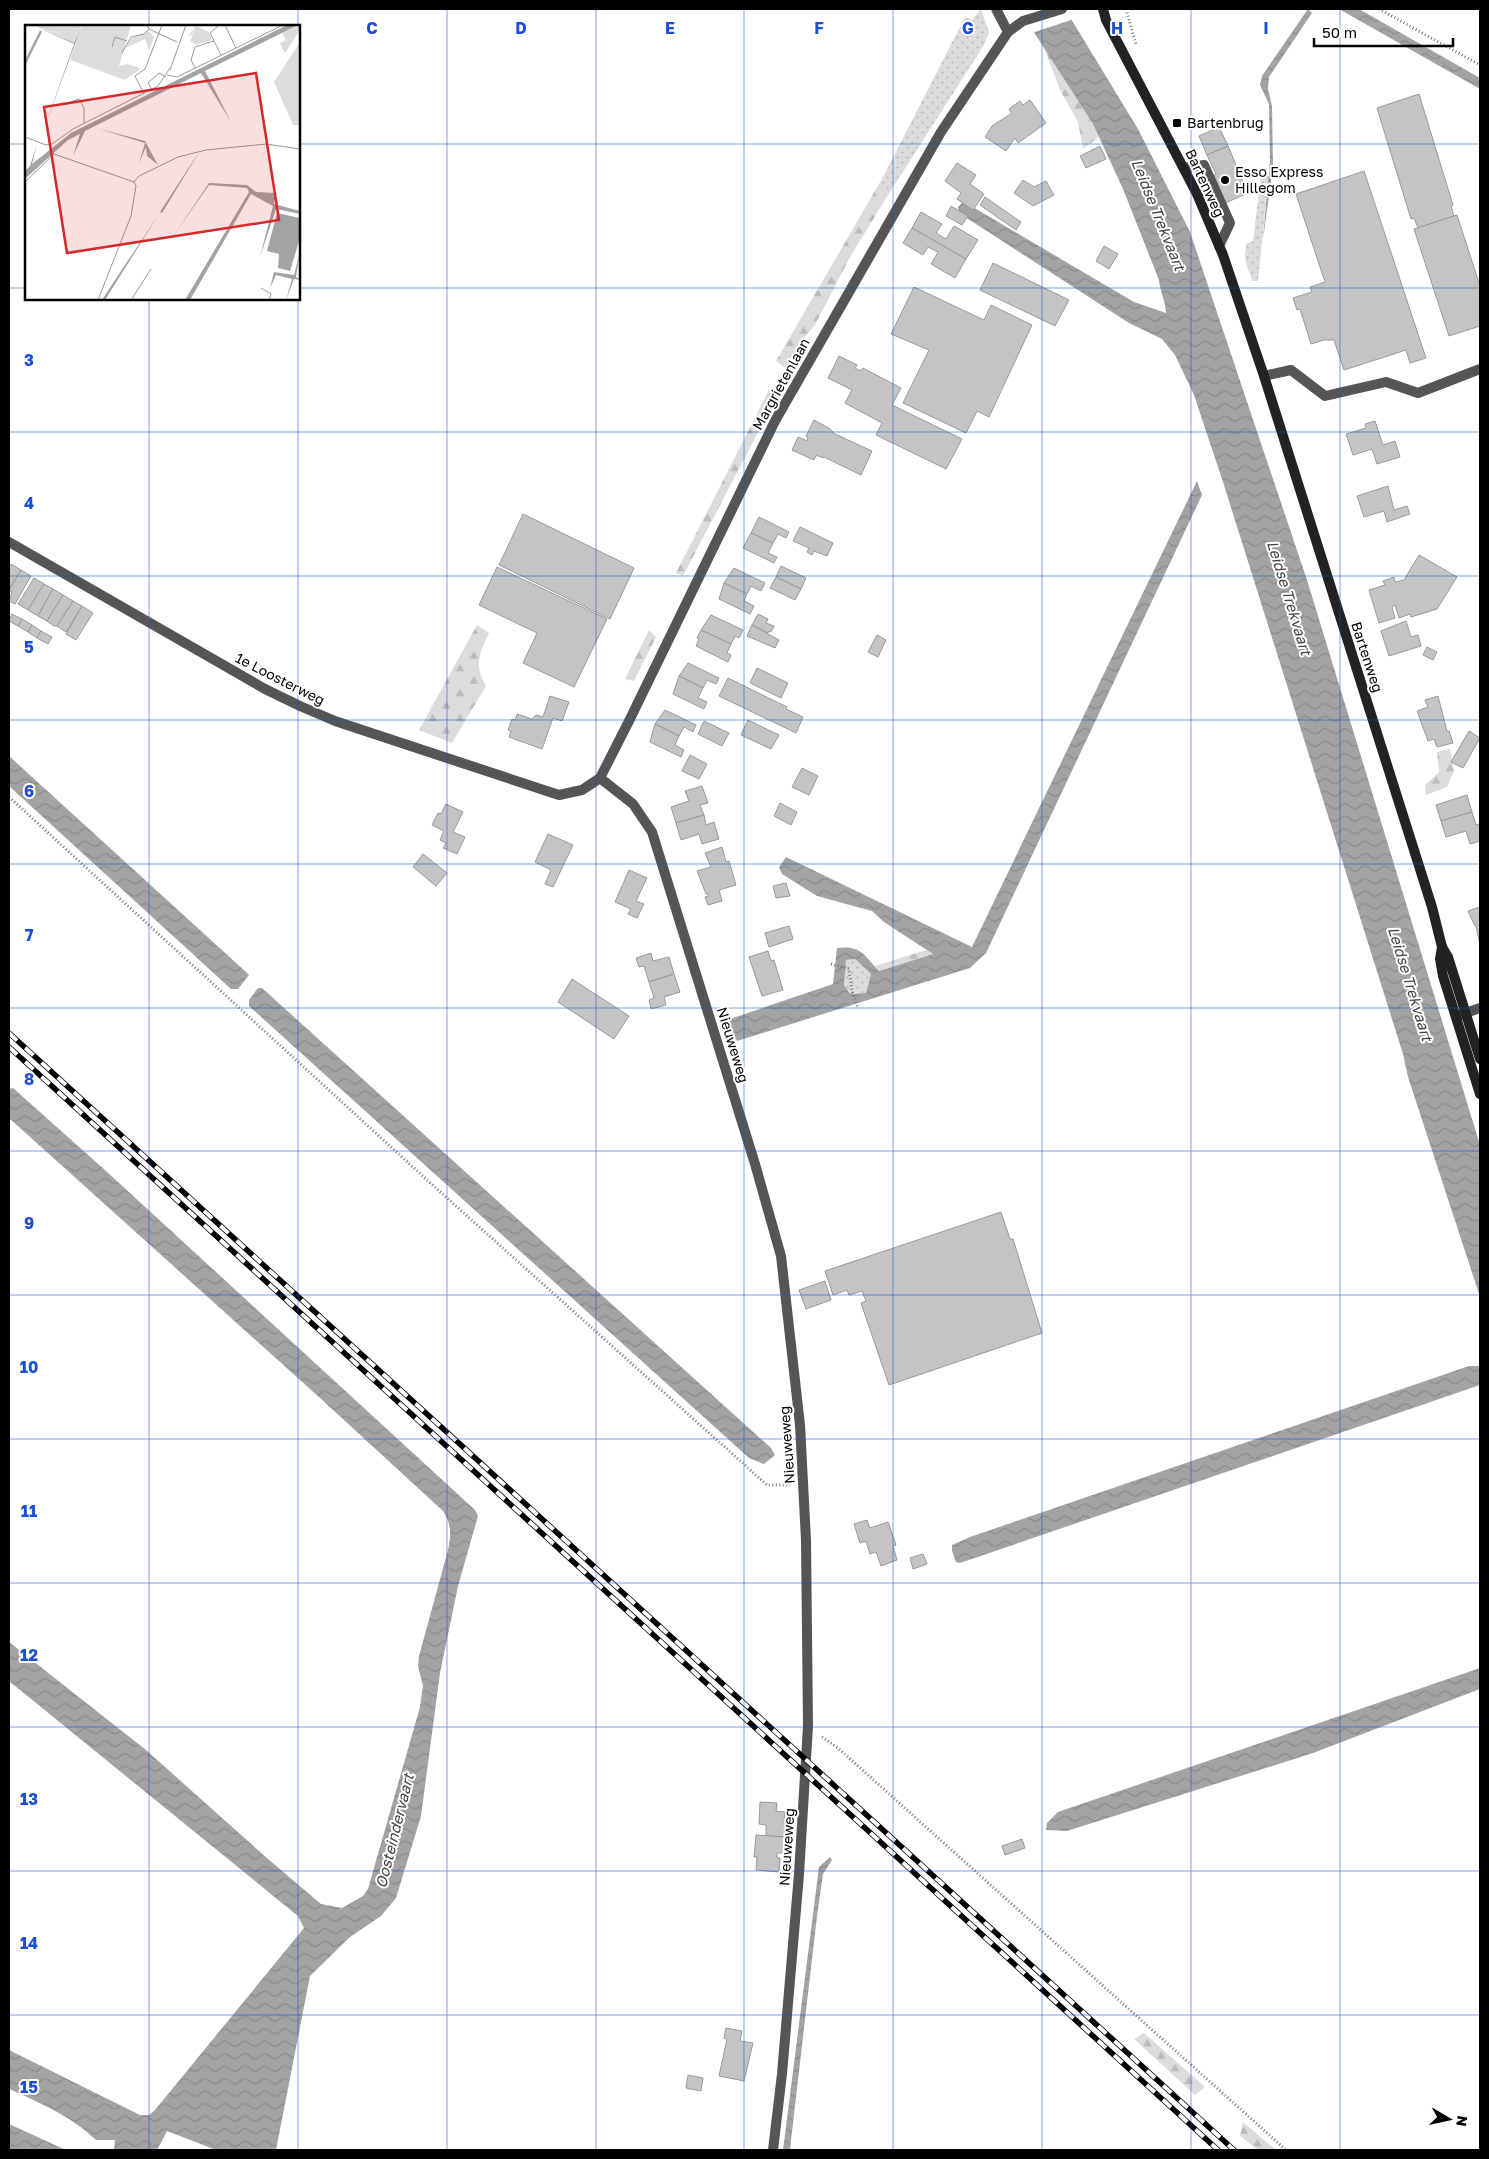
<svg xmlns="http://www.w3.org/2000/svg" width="1489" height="2159" viewBox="0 0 1489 2159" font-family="'Golos Text',sans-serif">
<defs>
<pattern id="grass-dots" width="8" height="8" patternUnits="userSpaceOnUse" patternTransform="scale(1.25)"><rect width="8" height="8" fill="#dcdcdc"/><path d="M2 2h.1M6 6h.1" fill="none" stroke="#bbb" stroke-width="1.8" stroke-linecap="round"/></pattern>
<pattern id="forest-firs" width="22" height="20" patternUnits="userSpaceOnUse" patternTransform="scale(1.25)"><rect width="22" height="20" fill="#dcdcdc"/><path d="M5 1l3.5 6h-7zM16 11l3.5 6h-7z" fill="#bbb"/></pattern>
<pattern id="water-waves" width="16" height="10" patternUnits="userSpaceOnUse" patternTransform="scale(1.25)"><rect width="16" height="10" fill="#a3a3a3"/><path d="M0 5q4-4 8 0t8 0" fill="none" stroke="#8b8b8b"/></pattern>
</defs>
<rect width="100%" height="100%" fill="#fff"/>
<g fill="url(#grass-dots)">
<path d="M981,9L989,32L984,45L888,195L883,177L965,17L972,20Z"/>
<path d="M1261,175L1269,176L1258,281H1252L1245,259L1246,244L1253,241Z"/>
<path d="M855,959L871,974L866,993L850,994L844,985L846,960Z"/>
</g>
<g fill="url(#forest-firs)">
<path d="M1043,45L1093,124L1099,137L1083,149L1078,122L1060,90Z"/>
<path d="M883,177L888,195L849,259L815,325L798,345L787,370L776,361Z"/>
<path d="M769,390L777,396L683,576L676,573Z"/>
<path d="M477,625L489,633C479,654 474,665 486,686L452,743L419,730Z"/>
<path d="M649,630L656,637L634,681L625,679Z"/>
<path d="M1450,749L1454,771L1447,787L1426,795L1425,785L1439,772L1437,752Z"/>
<path d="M926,950L933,954L879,971L875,966Z"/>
<path d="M1144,2033L1205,2087L1195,2095L1134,2039Z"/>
<path d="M1243,2122L1276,2150H1258L1240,2136Z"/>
</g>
<g fill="url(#water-waves)" fill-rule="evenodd">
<path d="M1019,9H1065L1138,129L1190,232L1307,580L1480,1145V1297L1408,1077L1403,1054L1223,482L1194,395L1175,355L1162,339L1129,323L959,213L958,207L962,203H966L1134,302L1166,313C1165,299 1160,292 1159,280L1123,189L1093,124Z"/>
<path d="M1308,9L1312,13L1269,77L1268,89L1272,106L1273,167L1263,239L1270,161L1269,104L1260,85L1262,76Z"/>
<path d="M1339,9H1359L1480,78V89Z"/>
<path d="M1197,481L1202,495L986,953L970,968L737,1041L727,1020L833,984L837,948C861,945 864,955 879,971L933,954L884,922L872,911L817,896L782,874L779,867L786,857L972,947ZM855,959L871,974L866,993L850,994L844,985L846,960Z"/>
<path d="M9,756L246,972L249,975L238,989H231L9,786Z"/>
<path d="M258,988H262L771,1448L775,1455L764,1464L749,1458L249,1006V1000Z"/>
<path d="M13,1088L106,1171L475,1510L478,1516L458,1586L440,1673L421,1816L396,1898L381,1916L350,1937L310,1976L276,2150H216L167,2131L157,2150H114L115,2140H96C71,2116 40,2103 9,2089V2050L140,2115H149L155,2110L304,1928L298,1916L9,1681V1642L146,1750L268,1859L321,1904L342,1908L363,1896L368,1889L420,1707L423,1686L418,1666L419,1656L448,1550C451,1535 452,1525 443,1511L320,1398L9,1118V1089Z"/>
<path d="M1469,1366H1480V1385L960,1563L956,1562L952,1551V1545L970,1537Z"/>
<path d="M1480,1668V1689L1313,1753L1067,1831L1046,1830L1047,1823L1058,1812Z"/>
<path d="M830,1857L832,1860L823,1874L817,1916L790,2149L783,2150L819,1867Z"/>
<path d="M9,2124L66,2150H9Z"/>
</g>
<path fill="#fff" d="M1017,9H1068L1074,19L1032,33Z"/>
<g fill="#c4c4c4" stroke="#999">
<path d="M1419,94L1453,205L1451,206L1454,216L1418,228L1414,218L1411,219L1377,108Z"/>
<path d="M1030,100L1046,123L1018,143L1015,138L1006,151L985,137L992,126L1012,113L1009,109L1020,101L1023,105Z"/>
<path d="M1219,127L1228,146L1207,155L1199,136Z"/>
<path d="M1100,146L1106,159L1086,168L1080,156Z"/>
<path d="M1228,146L1248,193L1214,208L1201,181L1216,174L1207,155Z"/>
<path d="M957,163L976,175L970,184L984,194L973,210L957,199L961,193L945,181Z"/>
<path d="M1364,171L1426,358L1410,363L1406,350L1344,370L1334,340H1324L1311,344L1300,309L1297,310L1293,298L1312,292L1310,287L1325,282L1296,194Z"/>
<path d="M1023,180L1034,187L1046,181L1054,195L1033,206L1014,193Z"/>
<path d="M985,197L1021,222L1016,230L980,205Z"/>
<path d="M951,206L968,216L962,225L946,216Z"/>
<path d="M921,212L942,224L936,233L946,239L954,226L978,240L966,259L912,228Z"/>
<path d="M1457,215L1480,286V326L1449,336L1414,229Z"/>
<path d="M912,228L966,259L955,278L931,264L938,252L928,247L923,255L903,243Z"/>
<path d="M1104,246L1118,254L1109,269L1096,261Z"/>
<path d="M993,263L1069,300L1055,326L980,290Z"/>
<path d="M914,287L984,320L991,305L1032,325L989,417L977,411L966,433L903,403L929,350L891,334Z"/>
<path d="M839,356L857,365L855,368L861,371L863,368L901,388L892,405L962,439L946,469L876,435L882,423L845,403L852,390L828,378Z"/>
<path d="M814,420L829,428L835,434L872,451L861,475L824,457L823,458L816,455L814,460L792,450L798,437L807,441L808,437L806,436Z"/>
<path d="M1375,421L1383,445L1395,441L1400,457L1377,464L1372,449L1353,455L1346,434L1366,428L1365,424Z"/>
<path d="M1388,486L1394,510L1407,506L1410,514L1387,522L1384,511L1364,517L1357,496Z"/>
<path d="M523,514L634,568L610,619L499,565Z"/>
<path d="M759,517L789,532L786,538L778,534L773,543L751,533Z"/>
<path d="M800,527L833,543L827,556L814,551L812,555L807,552L809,548L793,541Z"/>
<path d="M751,533L773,543L768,553L777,557L774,563L743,548Z"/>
<path d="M1419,555L1457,577L1437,609L1411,617L1410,614L1399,618L1395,605L1392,607L1395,618L1379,623L1369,590L1385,585L1383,581L1394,577L1395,582L1404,580Z"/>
<path d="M11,564L21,570L9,590V568Z"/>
<path d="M781,566L806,578L801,589L776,577Z"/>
<path d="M497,567L607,619L574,687L523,663L537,633L479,605Z"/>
<path d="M734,568L765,583L761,591L751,586L747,594L724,583Z"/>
<path d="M21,570L31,576L15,604L9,601L12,592L9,590Z"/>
<path d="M776,577L801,589L795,600L770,588Z"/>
<path d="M34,578L44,584L28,610L18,604Z"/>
<path d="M724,583L747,594L744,601L754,606L750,614L719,599Z"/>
<path d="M44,584L53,589L38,616L28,610Z"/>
<path d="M53,589L63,595L47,621L38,616Z"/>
<path d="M63,595L73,601L57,626H54L47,621Z"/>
<path d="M73,601L82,606L66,632L57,626Z"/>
<path d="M82,606L93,613L76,640L66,634Z"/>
<path d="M12,614L22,619L18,626L9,621Z"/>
<path d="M758,614L768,619L766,623L774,626L771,632L769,631L768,633L752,625Z"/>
<path d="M711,615L743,630L739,638L735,636L731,644L701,630Z"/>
<path d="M22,619L32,625L28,632L18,626Z"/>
<path d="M1406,621L1411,637L1418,635L1421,646L1389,656L1381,631Z"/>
<path d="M32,625L41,631L37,638L28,632Z"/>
<path d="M752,625L779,640L775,648L747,636Z"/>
<path d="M701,630L731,644L727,653L731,655L728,662L696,646L699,639L697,638Z"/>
<path d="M41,631L52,637L48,644L37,638Z"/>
<path d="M877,635L886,640L878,657L868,652Z"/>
<path d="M1427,647L1437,652L1433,660L1423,655Z"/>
<path d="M688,663L719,678L716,684L707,680L703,688L679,676Z"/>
<path d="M757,668L788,683L781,698L750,683Z"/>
<path d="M679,676L703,688L698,698L707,702L704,709L673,694Z"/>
<path d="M728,678L787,707L786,709L803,717L796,733L719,696Z"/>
<path d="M550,696L569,702L562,721L553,718L542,749L509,737L511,731L508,730L512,719L515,720L517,714L532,719L536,715L543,717Z"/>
<path d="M1438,696L1447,731H1449L1453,743L1437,747L1434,739L1428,741L1417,711L1428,707L1425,700Z"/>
<path d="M665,710L696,725L693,732L684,727L679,736L655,724Z"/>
<path d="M748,720L779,735L771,749L741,735Z"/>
<path d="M704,721L729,733L722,746L698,734Z"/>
<path d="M655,724L679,736L675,745L684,750L681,757L650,742Z"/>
<path d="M1469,731L1480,738L1463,768L1451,762Z"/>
<path d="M690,755L707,764L699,779L682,771Z"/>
<path d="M802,768L818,776L809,795L792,787Z"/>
<path d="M702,786L708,803L700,805L704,815L676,823L671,807L689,801L685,791Z"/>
<path d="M1467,795L1472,812L1441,821L1436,805Z"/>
<path d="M780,803L797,812L791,825L774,816Z"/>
<path d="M446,804L463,812L453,832L465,837L457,854L443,848L446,843L440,840L444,831L432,825L438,813L441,814Z"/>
<path d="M1472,812L1476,825L1480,824V841L1470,844L1466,831L1446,837L1441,821Z"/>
<path d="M704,815L706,825L714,822L719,839L702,844L699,834L681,840L676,823Z"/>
<path d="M548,834L573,845L553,887L545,884L551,870L535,862Z"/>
<path d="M722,847L726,862L729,861L736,885L719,890L722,901L708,905L705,897L709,896L708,894H706L697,871L711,867L705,853Z"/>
<path d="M423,854L447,873L436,886L413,867Z"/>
<path d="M629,870L647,878L636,901L644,904L637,918L628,914L631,909L615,902Z"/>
<path d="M786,883L790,896L776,898L773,886Z"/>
<path d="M1480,907V945L1476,926H1475L1468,911Z"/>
<path d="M789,926L793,939L769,947L765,933Z"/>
<path d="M768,951L771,961L774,960L783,990L762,996L749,957Z"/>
<path d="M651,953L653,961L669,957L674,974L649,982L644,966L639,967L636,958Z"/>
<path d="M674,974L680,992L664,997L666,1005L651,1009L649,1000L654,998L649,982Z"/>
<path d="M572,979L629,1016L614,1039L558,1002Z"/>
<path d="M1001,1212L1010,1239H1013L1042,1333L889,1385L861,1303L866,1301L862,1291L849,1295L847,1290L833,1295L825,1271Z"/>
<path d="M825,1281L831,1300L806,1309L799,1290Z"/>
<path d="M867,1520L870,1528L888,1522L896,1545L893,1546L897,1560L881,1566L876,1552L870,1554L866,1541L860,1543L854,1524Z"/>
<path d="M923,1554L927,1564L913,1569L910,1558Z"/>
<path d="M760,1802L777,1803L776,1811L785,1812L784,1820L787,1821L786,1837L766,1836V1825L759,1824Z"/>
<path d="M756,1835L786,1837L785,1853H777V1858H780L779,1872L756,1870L757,1857H754Z"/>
<path d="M1022,1839L1025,1848L1005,1855L1002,1846Z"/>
<path d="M726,2028L742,2031L740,2041L753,2043L744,2081L719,2076L727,2039L724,2038Z"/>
<path d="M688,2075L703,2078L701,2091L686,2088Z"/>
</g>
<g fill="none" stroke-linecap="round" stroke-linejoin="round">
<g stroke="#777" stroke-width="3" stroke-dasharray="1 2.5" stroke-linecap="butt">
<path d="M1126,9L1136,44"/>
<path d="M1379,9L1480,65"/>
<path d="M9,797L427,1180L767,1485H790"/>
<path d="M831,964L849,969L852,991L858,1008"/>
<path d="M822,1737L839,1749L1286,2150"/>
</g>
<g stroke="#555" stroke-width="10">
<path d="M1184,168L1204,165L1230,223L1219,246"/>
<path d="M1264,376L1291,370L1325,396L1386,382L1418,393L1480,369"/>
</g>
<g stroke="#555" stroke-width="10">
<path d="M996,9L1008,32"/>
<path d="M9,542L265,689L300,706L335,721L559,795L582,790L600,778L630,719L775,421L941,132L1008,32L1023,21L1062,9"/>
<path d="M600,778L633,804L652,832L755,1164L781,1256L800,1425L806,1540L808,1726L799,1874L782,2074L773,2150"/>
<path d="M1457,1016L1480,1008"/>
</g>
<g stroke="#222" stroke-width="10">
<path d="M1103,9L1106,20L1197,194L1223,255L1264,376L1432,907L1442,947L1448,957L1480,1059"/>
<path d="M1442,947L1440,959L1443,976L1480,1094"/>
</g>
<g stroke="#000" stroke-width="5.5">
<g id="rail">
<path d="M9,1033L1234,2150"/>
<path d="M9,1047L1218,2150"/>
</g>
</g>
<use href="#rail" stroke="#fff" stroke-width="4" stroke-dasharray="11" stroke-linecap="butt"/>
</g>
<path fill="none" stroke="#1d4ed8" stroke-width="1" stroke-opacity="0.55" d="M149,9V26M298,9V26M447,9V2150M596,9V2150M744,9V2150M893,9V2150M1042,9V2150M1191,9V2150M1340,9V2150M9,144H26M299,144H1480M9,288H26M299,288H1480M149,299V2150M298,299V2150M9,432H1480M9,576H1480M9,720H1480M9,864H1480M9,1008H1480M9,1151H1480M9,1295H1480M9,1439H1480M9,1583H1480M9,1727H1480M9,1871H1480M9,2015H1480"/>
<g fill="#000" stroke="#fff" stroke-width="2">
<rect x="1172" y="118" width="10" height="10" rx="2.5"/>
<circle cx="1225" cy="180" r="5"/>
</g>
<g text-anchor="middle" stroke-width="4" stroke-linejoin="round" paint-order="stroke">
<g font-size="14" fill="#000" stroke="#fff" text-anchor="start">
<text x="1187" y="128">Bartenbrug</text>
<text x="1235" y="177">Esso Express<tspan x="1235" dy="16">Hillegom</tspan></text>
</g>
<g font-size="14" fill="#000" stroke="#fff">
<text transform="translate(1205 183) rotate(65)" y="5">Bartenweg</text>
<text transform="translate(781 384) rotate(-61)" y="5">Margrietenlaan</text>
<text transform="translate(1367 657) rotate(72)" y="5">Bartenweg</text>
<text transform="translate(280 679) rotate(27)" y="5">1e Loosterweg</text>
<text transform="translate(733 1045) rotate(73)" y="5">Nieuweweg</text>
<text transform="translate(787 1445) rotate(-94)" y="5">Nieuweweg</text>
<text transform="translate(787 1847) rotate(-86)" y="5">Nieuweweg</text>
</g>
<g font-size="15" font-style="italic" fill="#444" stroke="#fff">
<text transform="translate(1158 215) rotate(68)" y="5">Leidse Trekvaart</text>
<text transform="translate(1289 598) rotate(73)" y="5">Leidse Trekvaart</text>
<text transform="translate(1410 984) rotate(73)" y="5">Leidse Trekvaart</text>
<text transform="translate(395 1831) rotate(-76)" y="5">Oosteindervaart</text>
</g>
</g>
<g transform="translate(25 25)">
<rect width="275" height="275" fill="#fff"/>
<path d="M9,0H56L49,18ZM275,0V5L260,28L255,18L261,15L257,8ZM171,1L184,7L187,15L171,20L165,16L169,7L165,11L159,7L164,10ZM124,6L129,12L124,26L120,14L100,23L107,13Z" fill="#dcdcdc"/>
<path d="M57,0H106L94,41L102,39L115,43L113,46L100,55L45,35ZM275,17V100H268L249,57Z" fill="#dcdcdc"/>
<path d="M7,0L49,18L57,0L15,115L49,19ZM262,0H273L180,46L206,97L176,48L60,106L48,131L55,109L43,115L0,154V146L5,141L12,119L7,139L46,108ZM71,103L120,116L133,140L122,131L121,122L114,138L120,118ZM173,129L137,188L135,187L172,130ZM184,158L222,160L231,167L251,168L249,179L275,186V189L251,184L235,232L248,181L226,169L165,275H160L224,167L222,163L184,160L149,210ZM252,188L275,193V213L265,246L253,243L254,229L242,226ZM134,189L80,275H77L88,258ZM275,227L271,252L275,255L269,254L261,275L267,254L251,250L245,263L249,247L269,250Z" fill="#a3a3a3"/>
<path fill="none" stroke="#a3a3a3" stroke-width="2.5" d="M0,38L16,6"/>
<path fill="none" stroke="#999" stroke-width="1" d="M122,0L124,4L152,17M194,0L185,8L196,30M200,0L211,23M87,22L90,12L102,16M97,28L106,12L119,9L124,4M170,43L166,35L170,22L189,16M145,45L161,0M142,50L152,52L258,0M127,65L123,58L134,48L141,52M119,69L110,51L120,44L137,0M45,77L54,74L59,83V98M0,112L21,120L27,119L48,104L133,61L145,43M25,120L29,129L109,157L111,161L106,191L73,275M0,157L29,129M109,157L114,151L153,132L181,125L241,119L275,124M236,263L246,269L244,275M106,275L126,244"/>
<path fill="#d62828" fill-opacity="0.15" stroke="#d62828" stroke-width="2.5" d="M231,48L254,195L42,228L19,82Z"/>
<rect width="275" height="275" fill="none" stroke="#000" stroke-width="2.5"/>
</g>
<g font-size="16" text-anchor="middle" font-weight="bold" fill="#1d4ed8" stroke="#fff" stroke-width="4" stroke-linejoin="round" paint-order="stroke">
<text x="372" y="34">C</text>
<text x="521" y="34">D</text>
<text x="670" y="34">E</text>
<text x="819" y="34">F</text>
<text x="968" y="34">G</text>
<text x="1117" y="34">H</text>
<text x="1266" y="34">I</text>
<text x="29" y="366">3</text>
<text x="29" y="509">4</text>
<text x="29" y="653">5</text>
<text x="29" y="797">6</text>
<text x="29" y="941">7</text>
<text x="29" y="1085">8</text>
<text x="29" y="1229">9</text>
<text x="29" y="1373">10</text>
<text x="29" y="1517">11</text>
<text x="29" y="1661">12</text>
<text x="29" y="1805">13</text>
<text x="29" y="1949">14</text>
<text x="29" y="2093">15</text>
</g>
<rect width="1489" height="2159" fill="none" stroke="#000000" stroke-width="20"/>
<g transform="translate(1449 2119) rotate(99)" stroke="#ffffff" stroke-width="4" paint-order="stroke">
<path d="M0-4L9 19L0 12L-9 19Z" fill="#000000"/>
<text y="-8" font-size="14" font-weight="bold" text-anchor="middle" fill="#000000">N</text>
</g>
<path d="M1314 38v8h139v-8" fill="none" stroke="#000000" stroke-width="2.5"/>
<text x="1322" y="38" font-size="15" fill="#000000" stroke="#ffffff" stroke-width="4" paint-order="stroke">50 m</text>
</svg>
